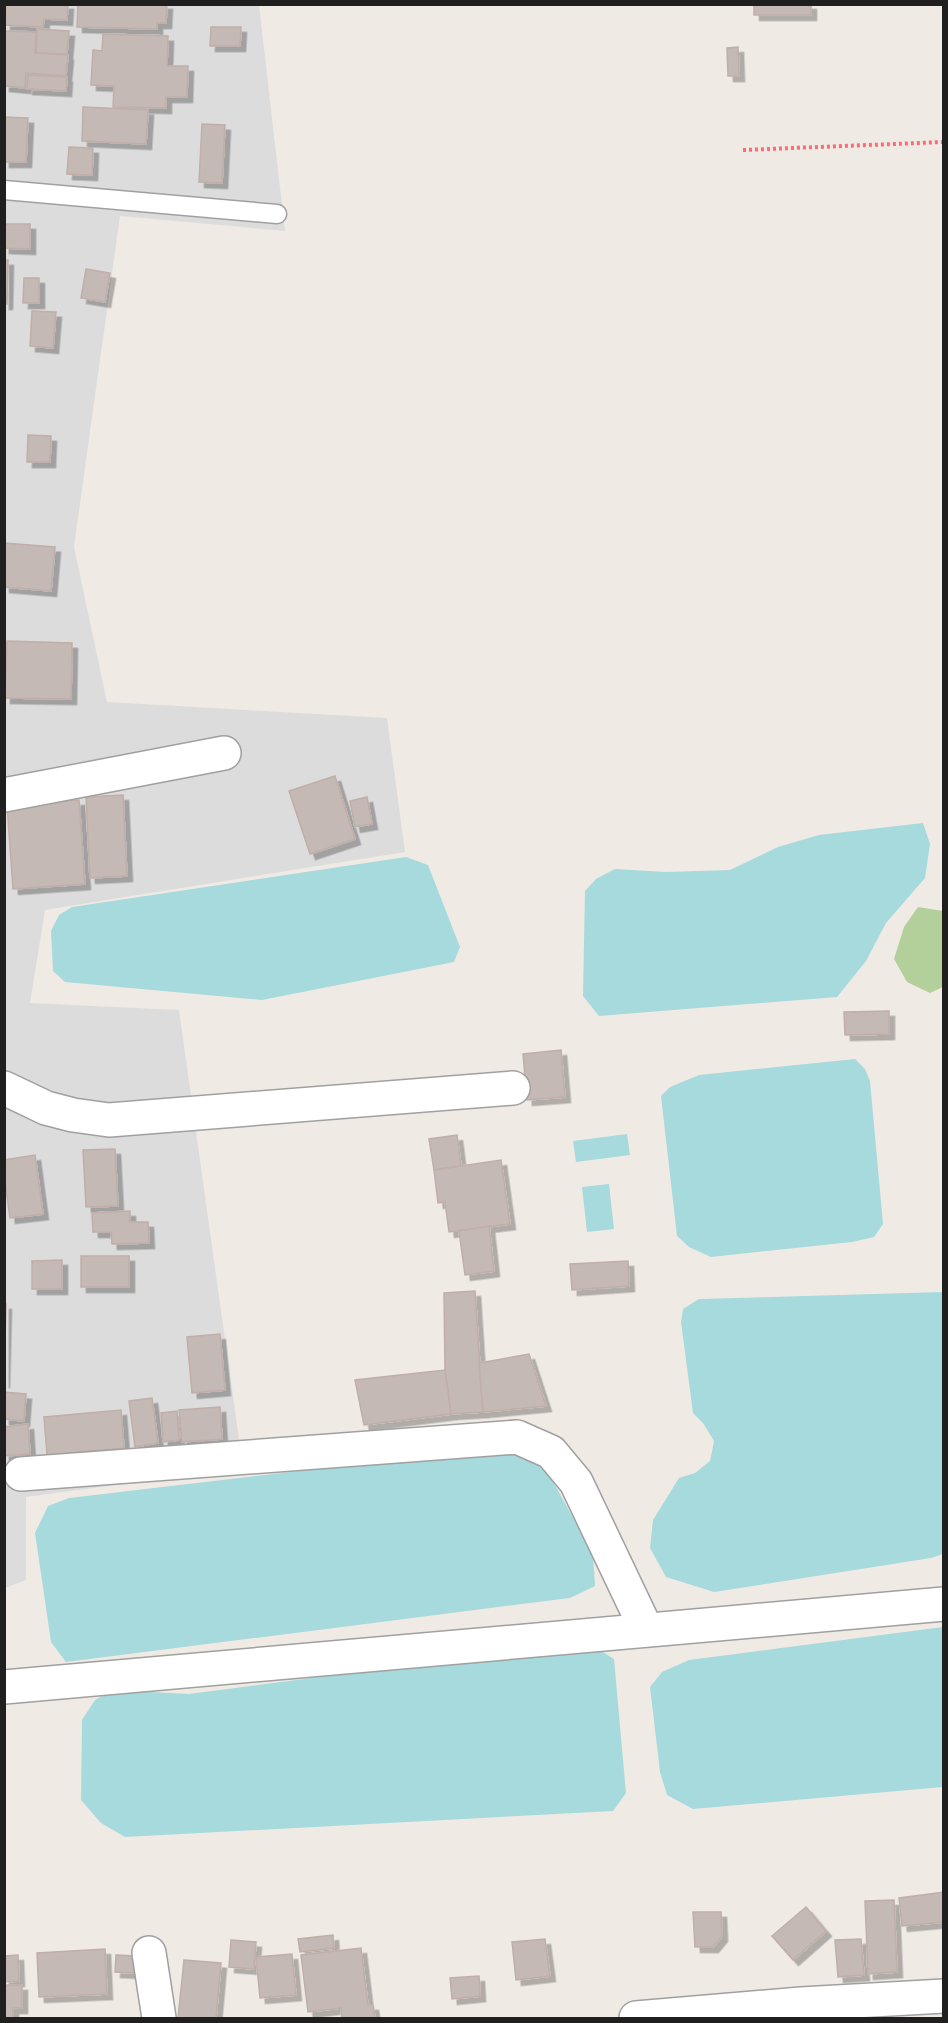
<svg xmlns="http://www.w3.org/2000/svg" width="948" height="2023" viewBox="0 0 948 2023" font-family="'PT Sans',sans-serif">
<defs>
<filter id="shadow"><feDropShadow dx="5.5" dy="5.5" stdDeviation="0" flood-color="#0004"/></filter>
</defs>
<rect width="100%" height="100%" fill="#f0eae5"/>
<path fill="#dddcdc" d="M5,5H259L285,231L120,216L74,547L107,702L387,718L405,852L45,910L30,1003L179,1010L243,1468L26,1497V1580L5,1588Z"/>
<path fill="#b3cf9a" d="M918,907L943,911V987L930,993L907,982L894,959L904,927Z"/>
<g fill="#a6dadd">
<path d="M923,823L930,844L925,878L886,923L866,961L837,997L599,1016L583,996L585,891L596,879L615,869L666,872L730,870L778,847L819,835Z"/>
<path d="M406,857L428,865L460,947L454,962L262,1000L65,982L53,971L51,931L59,915L72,907Z"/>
<path d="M855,1059L865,1069L870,1081L883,1224L874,1237L852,1242L711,1257L689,1247L677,1236L661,1096L670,1087L699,1075Z"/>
<path d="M627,1134L630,1155L576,1162L573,1141Z"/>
<path d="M609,1184L614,1229L587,1232L582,1187Z"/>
<path d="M943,1292V1554L931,1558L714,1592L666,1577L650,1548L653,1520L679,1478L695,1473L710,1461L714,1441L703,1423L693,1413L681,1322L683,1309L699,1299Z"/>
<path d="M504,1447L540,1458L593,1554L595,1586L570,1598L66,1662L51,1642L35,1533L48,1506L69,1498Z"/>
<path d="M943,1627V1787L693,1809L667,1795L660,1772L650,1687L662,1672L689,1660Z"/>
<path d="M587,1642L614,1659L626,1793L613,1811L125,1837L101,1823L81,1800L82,1720L95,1700L113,1690L189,1694Z"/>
</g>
<g fill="#c4b9b5" stroke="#c1aea8" stroke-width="1.5" filter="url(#shadow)">
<path d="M6,4H68L67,20L44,19L43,27L5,25Z"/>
<path d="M78,4H167L166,23H157V29L77,27Z"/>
<rect x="754" y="4" width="57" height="11"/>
<path d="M211,27H241L240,46H210Z"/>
<path d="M37,29L69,31L67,54L36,53Z"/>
<path d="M4,31L36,32L35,53L68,55L66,76L26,73L25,88L4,86Z"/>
<path d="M103,34L168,36L167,66H188L187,97H166V108L113,107L114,86L91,85L93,50L102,51Z"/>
<path d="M738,47L739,76H728L727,48Z"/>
<path d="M28,75L67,77L66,91L27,89Z"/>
<path d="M83,107L148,110L146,144L82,141Z"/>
<path d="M4,117L28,118L26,162H4Z"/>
<path d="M202,124L225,125L222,183L199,182Z"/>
<path d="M69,147L93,148L92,175L67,174Z"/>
<path d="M4,224H30V249L4,248Z"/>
<path d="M4,260H8L7,304H4Z"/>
<path d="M86,269L110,273L105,302L81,298Z"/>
<path d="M24,278H39V303H23Z"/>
<path d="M32,311L56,312L53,348L30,346Z"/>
<path d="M28,435L51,436L50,462H27Z"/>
<path d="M4,543L55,547L51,591L4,587Z"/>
<path d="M7,641L72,643L71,699L5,698Z"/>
<path d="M335,776L355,839L310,854L289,791Z"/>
<path d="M123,795L127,876L90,878L86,797Z"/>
<path d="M367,797L372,824L355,827L350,801Z"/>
<path d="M79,800L85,884L13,889L7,805Z"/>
<path d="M889,1011V1034L845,1035L844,1012Z"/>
<path d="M561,1050L565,1097L527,1100L523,1054Z"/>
<path d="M457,1135L461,1166L434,1170L429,1139Z"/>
<path d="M115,1149L118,1206L86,1207L83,1150Z"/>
<path d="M35,1155L43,1214L10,1218L4,1175V1160Z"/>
<path d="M501,1160L510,1224L449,1232L445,1202L438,1203L434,1170Z"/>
<path d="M130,1211V1222H148L149,1243L112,1244L111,1232H93L92,1213Z"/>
<path d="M489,1226L494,1271L465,1275L459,1231Z"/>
<rect x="81" y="1256" width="48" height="31"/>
<path d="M62,1260V1289H32V1261Z"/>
<path d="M628,1261L629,1286L572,1290L570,1264Z"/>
<path d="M475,1291L483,1412L451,1414L445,1370L444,1293Z"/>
<path d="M4,1304H6L4,1383Z"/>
<path d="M220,1334L225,1390L192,1393L187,1337Z"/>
<path d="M529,1354L546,1406L483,1412L479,1363Z"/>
<path d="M445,1370L451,1414L364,1425L355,1380Z"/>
<path d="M4,1392L26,1394L24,1421L4,1419Z"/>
<path d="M152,1398L158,1443L135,1447L129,1401Z"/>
<path d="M220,1407L222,1439L182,1442L179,1410Z"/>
<path d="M121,1410L124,1448L47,1455L44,1417Z"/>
<path d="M177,1411L179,1440L163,1442L161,1413Z"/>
<path d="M28,1424L30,1454L4,1456V1427Z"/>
<path d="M944,1892V1922L902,1926L899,1898Z"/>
<path d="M894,1900L897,1972L868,1974L865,1901Z"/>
<path d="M806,1907L826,1931L793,1960L772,1936Z"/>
<path d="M693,1912H721L722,1936L713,1947H695Z"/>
<path d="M333,1935L334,1948L300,1952L298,1939Z"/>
<path d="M545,1939L550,1976L516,1980L512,1942Z"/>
<path d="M861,1939L864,1975L838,1977L835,1940Z"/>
<path d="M231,1940L256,1942L254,1969L229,1967Z"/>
<path d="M361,1948L368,2005H373L375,2018H342L341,2008L308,2012L301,1955Z"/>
<path d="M105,1949L107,1994L39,1997L37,1953Z"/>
<path d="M292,1954L296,1995L260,1998L256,1957Z"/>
<path d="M18,1955L19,1981L4,1982V1956Z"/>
<path d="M116,1955L136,1956L135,1973L115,1972Z"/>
<path d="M184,1960L221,1963L216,2018H178Z"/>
<path d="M479,1976L480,1996L452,1999L450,1978Z"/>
<path d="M4,1985H22V2008H13V2018H4Z"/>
</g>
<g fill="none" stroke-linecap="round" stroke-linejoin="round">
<g stroke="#a0a0a0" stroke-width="21">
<path id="lane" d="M4,190L277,214"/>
</g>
<g stroke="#a0a0a0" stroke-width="36">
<g id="street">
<path d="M4,795L224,753"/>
<path d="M4,1088L46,1108L73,1115L109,1120L513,1088"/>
<path d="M21,1474L517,1437L551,1452L576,1482L646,1629"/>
<path d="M4,1687L944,1604"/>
<path d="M149,1953L159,2018"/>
<path d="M636,2018L801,2004L944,1996"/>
</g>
</g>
<path stroke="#f96d77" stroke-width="4" stroke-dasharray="3 3" stroke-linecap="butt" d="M743,150L944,142"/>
<use href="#lane" stroke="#fff" stroke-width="18"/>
<use href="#street" stroke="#fff" stroke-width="33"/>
</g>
<rect width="948" height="2023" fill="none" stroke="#1f1f1f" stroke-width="12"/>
</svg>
